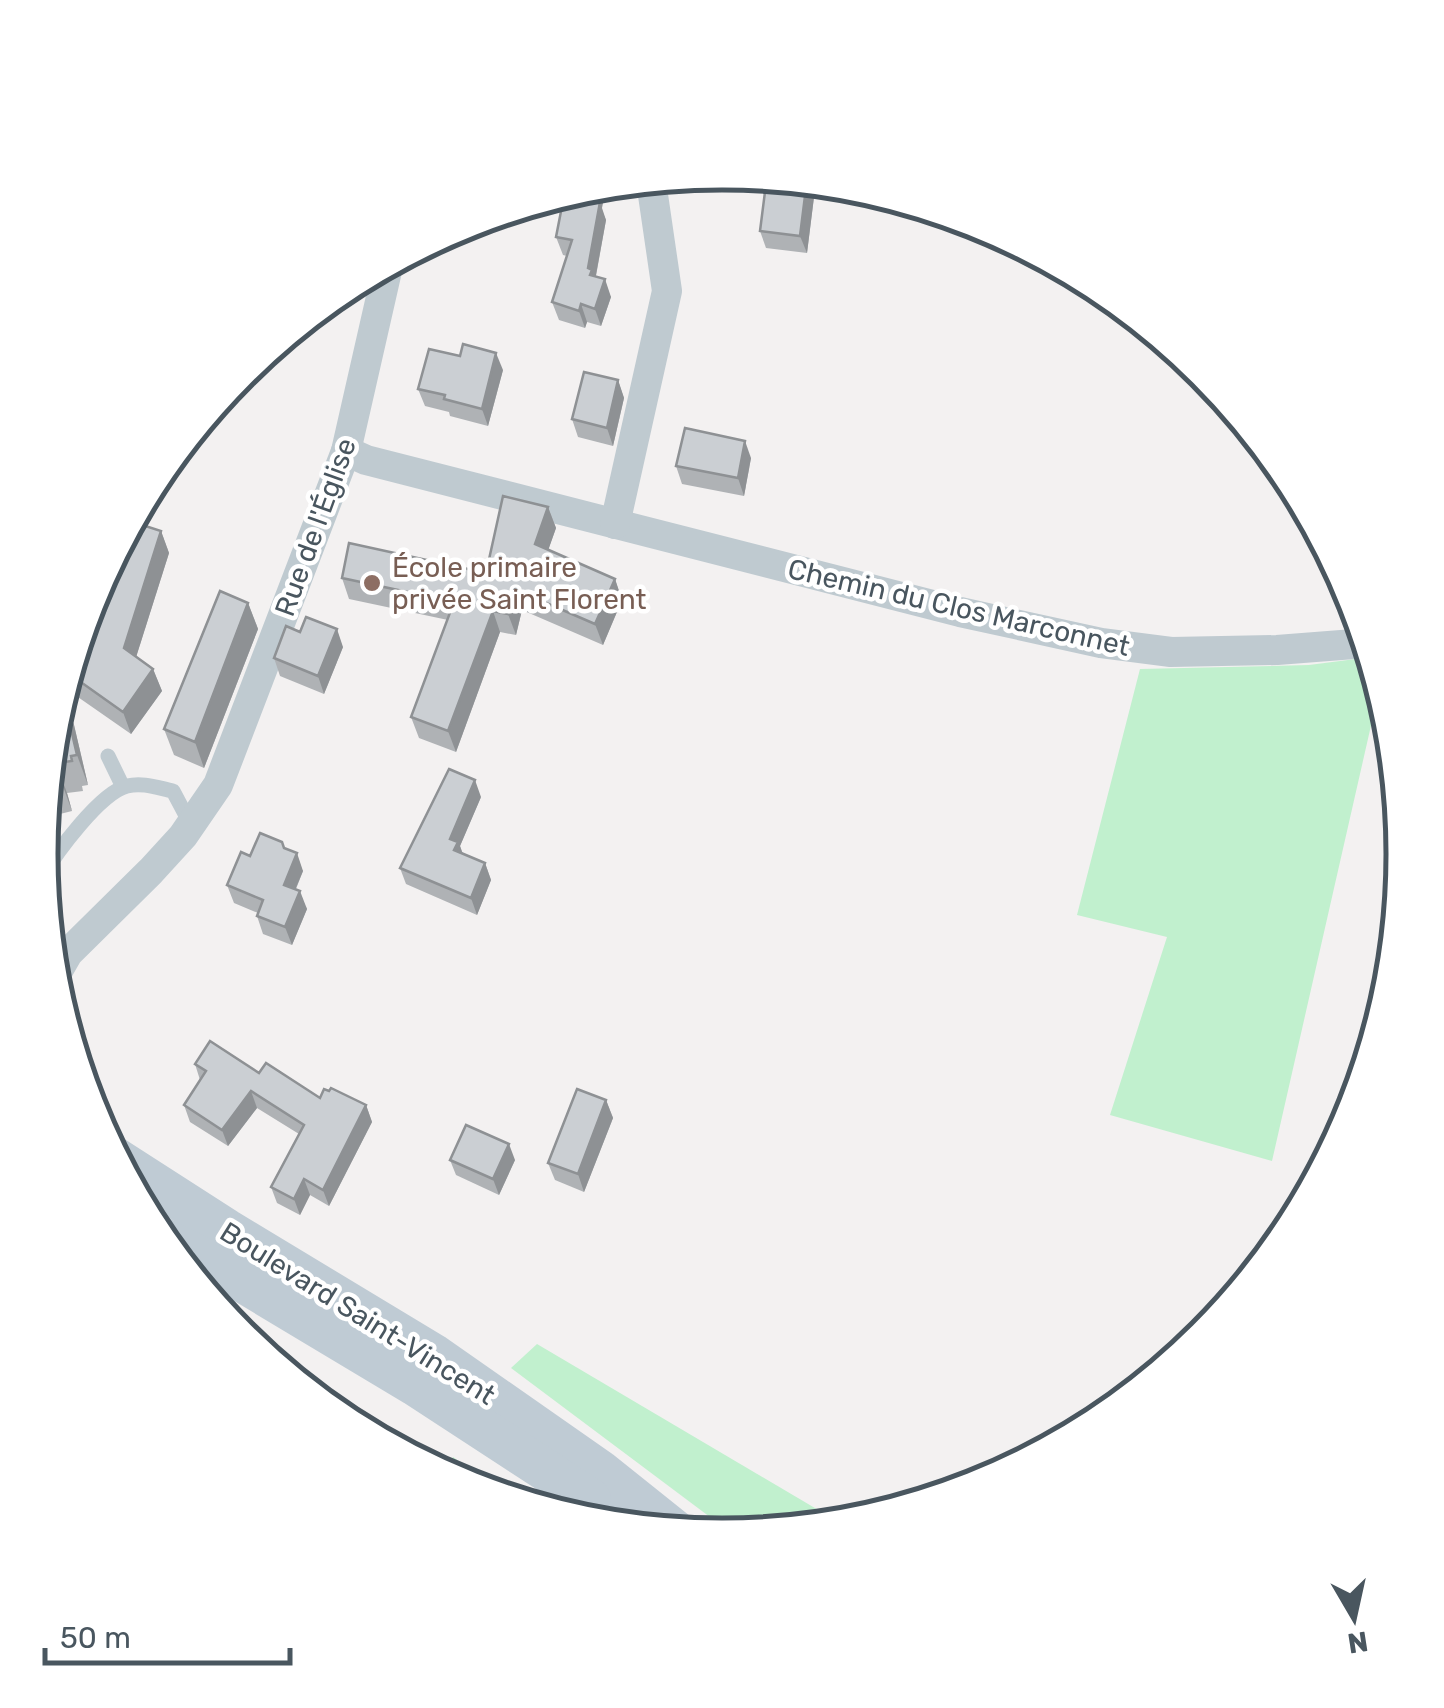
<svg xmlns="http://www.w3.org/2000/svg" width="1444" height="1708" viewBox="0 0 1444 1708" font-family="Rubik,sans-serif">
<rect width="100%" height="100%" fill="#f3f1f1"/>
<g fill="#c1f0ce">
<path d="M1371,657L1380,686L1272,1161L1110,1115L1167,937L1077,915L1140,669L1309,665Z"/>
<path d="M537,1344L842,1524L734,1535L511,1368Z"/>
<path d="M453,1457L513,1500L460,1484L442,1474Z"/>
</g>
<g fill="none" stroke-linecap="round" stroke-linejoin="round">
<g stroke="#bfcad0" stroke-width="15">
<path d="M108,756L123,787"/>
<path d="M42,877C56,853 100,793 127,786C143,782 158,788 173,791L191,825"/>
</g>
<g stroke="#bfcad0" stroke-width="30">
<path d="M346,451L366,460L960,612L1101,643L1171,652L1277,650L1367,643"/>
<path d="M615,524L667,291L653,195"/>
<path d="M52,981L68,953L151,871L183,836L218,785L346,451L389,262"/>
</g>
<g stroke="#bfcbd4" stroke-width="42">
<path d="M115,1158L227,1230L434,1355L600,1471L675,1531"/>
<path d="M156,1235L210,1262L415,1385L590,1499"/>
</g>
</g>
<g fill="#afb2b5">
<path d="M767,176L816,181L807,253L766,248L760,231Z"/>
<path d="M590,185L606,220L596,276L611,297L601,326L587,322L585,328L559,320L552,302L567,256L563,255L556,237L562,210L556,195Z"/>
<path d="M503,370L488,426L450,416L449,412L425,406L418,389Z"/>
<path d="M618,380L624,398L613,446L578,437L572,419Z"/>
<path d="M751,458L744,496L682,484L676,466Z"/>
<path d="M548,507L556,528L548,550L615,579L622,600L603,645L522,610L516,635L500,632L456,752L419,738L411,717L448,620L349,599L342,578L486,573Z"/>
<path d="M161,531L169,553L136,657L153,669L162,691L131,734L75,695L67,674L81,652L77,642L92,592Z"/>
<path d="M248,603L258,629L204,768L174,755L164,729Z"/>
<path d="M343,647L324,694L280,676L274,658Z"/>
<path d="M63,695L74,725L88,785L82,786L83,791L67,793L72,811L44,818L53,720Z"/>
<path d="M481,797L460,846L463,854L485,863L491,880L477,915L406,884L400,868Z"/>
<path d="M284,848L303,871L296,889L307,909L292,945L263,934L257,916L258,913L234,903L227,885L250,856Z"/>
<path d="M195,1064L259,1073L320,1098L366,1105L372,1122L329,1206L310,1195L300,1215L277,1203L271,1187L299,1134L257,1108L228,1146L190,1122L184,1105L200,1080Z"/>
<path d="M606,1100L613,1118L584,1192L555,1180L548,1163Z"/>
<path d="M450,1160H515L499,1195L456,1175Z"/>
</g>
<g fill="#8e9194">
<path d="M807,180L816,181L807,253L800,236Z"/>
<path d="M607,183L602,208L606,220L595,280L598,287L588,268L594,201L597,184Z"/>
<path d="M605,279L611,297L601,326L595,309Z"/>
<path d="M581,304L587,322L585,328L579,311Z"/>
<path d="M496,353L503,370L488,426L482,409Z"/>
<path d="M618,380L624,398L613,446L607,428Z"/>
<path d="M745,441L751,458L744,496L738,478Z"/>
<path d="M548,507L556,528L543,565L535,544Z"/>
<path d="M161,531L169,553L132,670L124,648Z"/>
<path d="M615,579L622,600L603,645L595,624Z"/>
<path d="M514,589L522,610L516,635L508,614Z"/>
<path d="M248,603L258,629L204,768L195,742Z"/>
<path d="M493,611L500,632L456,752L448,731Z"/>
<path d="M337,629L343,647L324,694L318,676Z"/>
<path d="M153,669L162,691L131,734L123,712Z"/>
<path d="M63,695L74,725L88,785L77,755Z"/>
<path d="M56,763L67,793L72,811L61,781Z"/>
<path d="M475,780L481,797L460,846L464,858L460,867L450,839Z"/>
<path d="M297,853L303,871L290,902L284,885Z"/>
<path d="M485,863L491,880L477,915L471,898Z"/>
<path d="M300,891L307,909L292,945L285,927Z"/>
<path d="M251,1091L257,1108L228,1146L222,1130Z"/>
<path d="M606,1100L613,1118L584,1192L578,1174Z"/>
<path d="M366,1105L372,1122L329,1206L323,1190Z"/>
<path d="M509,1144L515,1160L499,1195L493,1179Z"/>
<path d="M304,1179L310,1195L300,1215L294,1199Z"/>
</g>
<g fill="#cbcfd3" stroke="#8e9194" stroke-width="2.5">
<path d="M767,176L807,180L800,236L760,231Z"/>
<path d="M597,184L594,201L600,202L588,268L592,270L590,275L605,279L595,309L581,304L579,311L552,302L572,240L556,237L564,196L557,195Z"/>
<path d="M463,344L496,353L482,409L444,399L445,395L418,389L429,349L460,356Z"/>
<path d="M584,372L618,380L607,428L572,419Z"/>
<path d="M685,428L745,441L738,478L676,466Z"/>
<path d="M503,496L548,507L535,544L615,579L595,624L514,589L508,614L493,611L448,731L411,717L454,602L342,578L349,543L486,573Z"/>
<path d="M130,521L161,531L124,648L153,669L123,712L68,673L87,644L78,640L92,592Z"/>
<path d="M220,591L248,603L195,742L164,729Z"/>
<path d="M306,617L337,629L318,676L274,658L286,626L300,632Z"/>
<path d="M63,695L77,755L71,756L72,761L56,763L61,781L47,784L53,720L61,696Z"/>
<path d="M449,769L475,780L450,839L458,842L454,850L485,863L471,898L400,868Z"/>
<path d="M260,833L282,842L284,848L297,853L284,885L300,891L285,927L257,916L263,900L227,885L241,852L250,856Z"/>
<path d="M210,1041L259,1073L266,1063L320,1098L324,1089L329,1091L331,1088L366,1105L323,1190L304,1179L294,1199L271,1187L304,1125L251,1091L222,1130L184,1105L206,1071L195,1064Z"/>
<path d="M577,1089L606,1100L578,1174L548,1163Z"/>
<path d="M466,1125L509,1144L493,1179L450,1160Z"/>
</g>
<circle fill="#8d6e63" stroke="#fff" stroke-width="4" cx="372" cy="583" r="10"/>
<g text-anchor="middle" stroke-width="9" stroke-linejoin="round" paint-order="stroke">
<g font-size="28" fill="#49565f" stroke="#fff">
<text transform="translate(315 527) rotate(-70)" y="10">Rue de l'Église</text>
<text transform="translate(959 607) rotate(13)" y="10">Chemin du Clos Marconnet</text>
<text transform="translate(358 1313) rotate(32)" y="10">Boulevard Saint-Vincent</text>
</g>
<g font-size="28" fill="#785e54" stroke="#fff" text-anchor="start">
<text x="392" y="577">École primaire<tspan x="392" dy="32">privée Saint Florent</tspan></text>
</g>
</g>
<path d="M0 0H1444V1708H0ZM58 854a664 664 0 1 1 1328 0a664 664 0 1 1-1328 0Z" fill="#fff" fill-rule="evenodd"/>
<path fill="none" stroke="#49565f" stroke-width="5" d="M58 854a664 664 0 1 1 1328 0a664 664 0 1 1-1328 0Z"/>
<g transform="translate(1354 1618) rotate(171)" stroke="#ffffff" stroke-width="8" paint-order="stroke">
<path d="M0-8L18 38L0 25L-18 38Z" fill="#49565f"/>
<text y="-15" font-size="28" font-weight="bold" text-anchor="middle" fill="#49565f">N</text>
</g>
<path d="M45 1648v15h245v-15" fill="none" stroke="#49565f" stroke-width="5"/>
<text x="60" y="1648" font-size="30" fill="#49565f" stroke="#ffffff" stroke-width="8" paint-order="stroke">50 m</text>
</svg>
